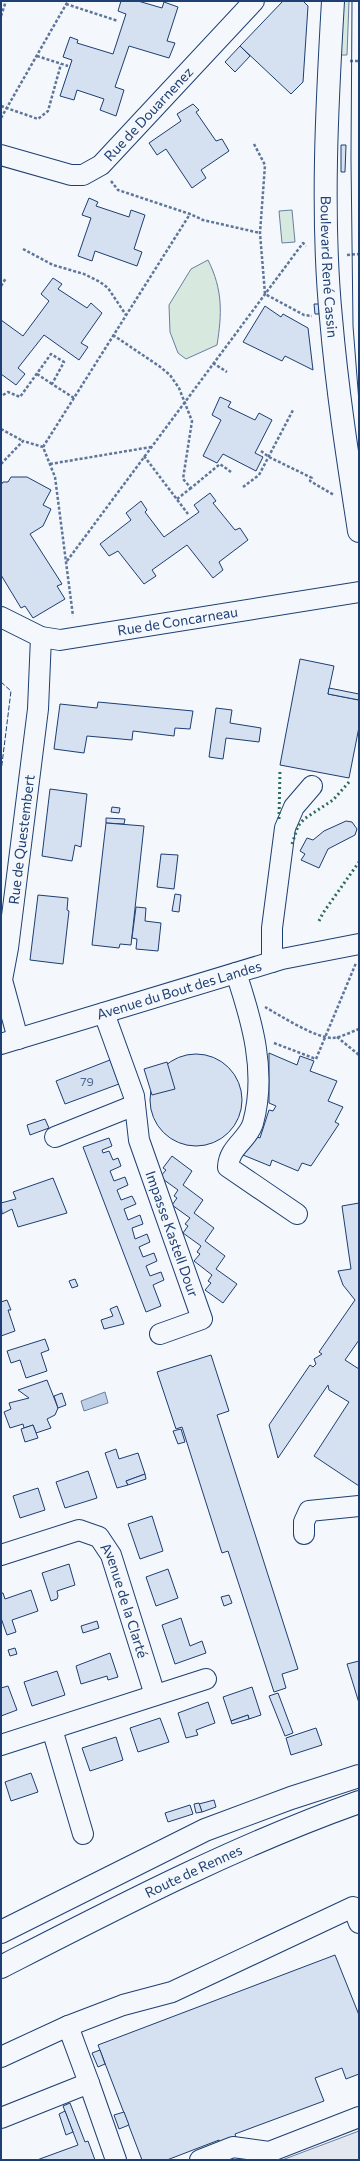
<svg xmlns="http://www.w3.org/2000/svg" width="360" height="2161" viewBox="0 0 360 2161" font-family="Commissioner,sans-serif">
<rect width="100%" height="100%" fill="#f4f7fb"/>
<g fill="#d7e8df" stroke="#687fa3">
<path d="M339,1H349L347,55H336Z"/>
<path d="M292,210L295,242L282,243L279,211Z"/>
<path d="M208,260C223,290 222,314 217,345L186,359L178,353L170,332L169,305L191,269Z"/>
</g>
<path fill="#e3e8f0" stroke="#687fa3" d="M359,2131V2160H282Z"/>
<path fill="#bed0e5" stroke="#687fa3" d="M105,1392L108,1403L84,1411L81,1401Z"/>
<g fill="#d5e0f0" stroke="#1d3f73">
<path d="M121,1H138L162,8L164,2L178,7L167,41L175,43L169,58L129,46L115,87L124,90L116,116L100,110L104,99L77,90L74,100L60,96L72,60L63,57L70,37L78,40L77,43L113,54L126,14L118,11Z"/>
<path d="M283,1H303L308,6L303,82L291,94L240,46Z"/>
<path d="M240,46L250,56L235,72L225,62Z"/>
<path d="M193,104L199,110L196,112L216,141L222,139L229,151L201,170L206,178L192,188L166,149L157,155L149,143L181,121L177,114Z"/>
<path d="M341,145H346L345,172H341Z"/>
<path d="M89,198L98,202L96,206L129,217L131,210L145,215L134,249L142,252L137,266L95,251L92,261L78,256L91,218L82,215Z"/>
<path d="M53,278L62,284L58,289L87,308L91,303L102,313L81,343L88,347L79,360L44,335L18,368L25,374L16,385L1,374V320L23,336L49,301L41,294Z"/>
<path d="M314,304H319V314H315Z"/>
<path d="M265,306L281,317L283,314L308,328L313,370L285,356L282,361L243,342Z"/>
<path d="M220,397L231,402L228,407L255,420L259,413L272,420L255,453L263,457L256,471L223,454L217,463L203,456L221,420L212,415Z"/>
<path d="M11,477H27L51,490L43,505L51,509L43,526L30,534L62,584L57,586L65,599L33,618L25,606L21,608L1,575V485L3,482H8Z"/>
<path d="M210,493L216,501L213,503L235,530L240,528L248,540L219,562L223,570L213,578L187,545L152,570L156,576L144,584L118,551L109,556L100,544L131,520L126,513L141,501L147,510L145,512L164,537L199,512L194,505Z"/>
<path d="M300,659L334,666L328,694L359,700V727L349,778L280,765Z"/>
<path d="M329,688L359,694V700L328,694Z"/>
<path d="M98,702L193,711L190,729L175,728L174,736L133,731L132,740L87,736L84,753L54,749L60,704L97,708Z"/>
<path d="M216,708L232,710L230,723L261,728L259,742L226,738L223,759L209,757Z"/>
<path d="M50,789L87,794L81,847L75,845L72,861L42,856Z"/>
<path d="M112,807L120,808L119,813L111,812Z"/>
<path d="M106,818L125,819L124,824L106,823Z"/>
<path d="M346,821L352,822L357,829L355,835L328,849L319,868L301,860L305,854L300,851L307,838L313,840L324,831Z"/>
<path d="M106,823L144,826L131,945L120,944L119,948L92,945Z"/>
<path d="M161,854L178,855L174,889L157,887Z"/>
<path d="M175,894L181,895L179,912L172,911Z"/>
<path d="M38,895L68,898L67,910L69,911L63,964L30,960Z"/>
<path d="M136,907L146,908L145,921L161,923L158,951L136,949L137,939L132,938Z"/>
<path d="M269,1053L297,1065L300,1056L314,1061L310,1071L337,1081L328,1101L343,1107L335,1122L339,1124L311,1166L302,1163L298,1171L272,1160L270,1166L243,1155L257,1137L260,1138L269,1110L273,1111L276,1106L269,1103Z"/>
<circle cx="196" cy="1100" r="46"/>
<path d="M110,1060L119,1084L65,1104L56,1081Z"/>
<path d="M167,1062L175,1089L152,1095L144,1069Z"/>
<path d="M45,1119L49,1128L30,1135L27,1125Z"/>
<path d="M109,1138L112,1146L102,1150L103,1153L109,1151L113,1160L118,1158L121,1166L110,1171L114,1181L125,1177L128,1185L117,1190L121,1200L132,1196L136,1204L124,1209L128,1220L140,1215L143,1224L132,1228L135,1239L147,1234L150,1242L139,1247L143,1257L154,1253L157,1261L146,1266L150,1276L161,1272L164,1280L153,1285L161,1306L146,1312L83,1147Z"/>
<path d="M172,1156L192,1171L183,1185L203,1200L194,1213L214,1228L205,1241L225,1256L216,1269L237,1284L223,1303L205,1290L211,1283L208,1281L212,1275L194,1261L200,1254L197,1252L201,1246L183,1233L188,1226L185,1224L190,1218L172,1205L177,1198L174,1196L178,1190L160,1177L166,1170L163,1168Z"/>
<path d="M53,1178L67,1213L18,1227L12,1209L2,1214L1,1203L16,1199L13,1192Z"/>
<path d="M359,1203V1340L345,1360L359,1369V1486L314,1456L349,1402L329,1390L328,1385L278,1458L269,1425L310,1365L313,1367L316,1364L314,1359L322,1354L319,1352L355,1300L343,1285L338,1271L351,1269L342,1206Z"/>
<path d="M75,1279L78,1286L72,1288L69,1281Z"/>
<path d="M7,1300L11,1310H8L15,1331L1,1336V1302Z"/>
<path d="M117,1306L124,1324L104,1329L101,1320L113,1316L110,1309Z"/>
<path d="M45,1339L49,1350L41,1353L47,1371L26,1378L20,1360L11,1363L7,1351Z"/>
<path d="M211,1355L229,1411L217,1415L298,1669L282,1674L286,1688L274,1692L228,1551L222,1553L182,1427L176,1429L157,1372Z"/>
<path d="M47,1380L58,1408L55,1415L47,1419L51,1428L36,1433L33,1425L24,1428L23,1424L10,1428L4,1412L11,1409L9,1403L29,1398L18,1390Z"/>
<path d="M62,1393L66,1405L58,1408L54,1396Z"/>
<path d="M33,1425L38,1438L25,1442L21,1429Z"/>
<path d="M181,1429L185,1442L178,1444L173,1431Z"/>
<path d="M116,1449L119,1459L138,1453L145,1474L126,1481L128,1485L117,1488L105,1453Z"/>
<path d="M88,1471L97,1498L65,1508L56,1482Z"/>
<path d="M145,1474L146,1479L128,1485L126,1481Z"/>
<path d="M38,1488L45,1510L20,1518L13,1496Z"/>
<path d="M152,1516L163,1551L140,1559L128,1524Z"/>
<path d="M69,1564L75,1585L57,1591L58,1596L57,1599L51,1601L42,1573Z"/>
<path d="M168,1569L178,1598L156,1606L146,1577Z"/>
<path d="M31,1590L38,1611L12,1620L16,1632L7,1635L1,1618V1593H3L5,1599Z"/>
<path d="M229,1595L232,1603L224,1606L221,1597Z"/>
<path d="M181,1618L190,1646L202,1641L206,1653L175,1664L162,1625Z"/>
<path d="M97,1621L99,1628L83,1633L81,1626Z"/>
<path d="M15,1648L17,1654L10,1656L8,1650Z"/>
<path d="M110,1653L118,1677L108,1680L107,1676L81,1684L76,1666Z"/>
<path d="M359,1661V1703L347,1664Z"/>
<path d="M57,1671L65,1695L32,1706L24,1682Z"/>
<path d="M8,1686L17,1710L1,1716V1688Z"/>
<path d="M252,1687L261,1715L249,1719L248,1715L231,1721L223,1697Z"/>
<path d="M278,1693L293,1733L285,1736L269,1696Z"/>
<path d="M208,1702L215,1723L196,1730L198,1735L186,1738L178,1713Z"/>
<path d="M248,1715L249,1719L232,1724L231,1721Z"/>
<path d="M160,1718L169,1742L138,1752L130,1728Z"/>
<path d="M316,1728L322,1745L291,1755L286,1738Z"/>
<path d="M116,1737L123,1760L90,1771L82,1748Z"/>
<path d="M31,1773L38,1792L11,1801L5,1782Z"/>
<path d="M214,1800L216,1807L202,1812L199,1804Z"/>
<path d="M199,1803L202,1812L196,1813L194,1804Z"/>
<path d="M190,1805L193,1814L168,1822L165,1813Z"/>
<path d="M335,1955L359,2015V2074L346,2079L342,2068L315,2078L324,2101L235,2134L236,2138L220,2144L219,2140L167,2160H142L98,2045Z"/>
<path d="M100,2050L105,2064L98,2067L92,2053Z"/>
<path d="M70,2103L85,2142L88,2141L95,2160H37L78,2145L63,2106Z"/>
<path d="M65,2111L73,2132L66,2135L59,2114Z"/>
<path d="M124,2112L129,2125L119,2129L114,2115Z"/>
</g>
<g fill="none" stroke-linecap="round" stroke-linejoin="round">
<g stroke="#1d3f73" stroke-width="22">
<g id="minor">
<path id="s1" d="M1,155L71,175H83L101,165L254,1"/>
<path id="s2" d="M1,617L41,637L60,640L359,592"/>
<path d="M272,962V928L285,828L294,807L312,786"/>
<path d="M236,973C252,1021 267,1072 253,1123C248,1140 229,1147 228,1167L297,1214"/>
<path id="s3" d="M104,1013L134,1096L139,1140L202,1319L160,1334"/>
<path id="s4" d="M18,1039L2,980L8,948L38,709L41,637"/>
<path id="s5" d="M1,1044L282,959L359,944"/>
<path d="M55,1137L135,1105"/>
<path d="M304,1534V1522L309,1511L359,1506"/>
<path id="s6" d="M1,1555L79,1530L99,1537L111,1555L155,1695"/>
<path d="M52,1729L83,1834"/>
<path d="M1,1745L206,1679"/>
<path d="M68,2026L123,2005L172,1992L353,1907L359,1923"/>
<path d="M1,2057L68,2026L89,2083"/>
<path d="M1,2118L89,2083L116,2160"/>
<path d="M200,2160L233,2147L269,2152L359,2117"/>
</g>
</g>
<g stroke="#1d3f73" stroke-width="24">
<g id="major">
<path id="s7" d="M333,1C327,103 321,216 331,318C337,389 348,460 359,531"/>
</g>
</g>
<g stroke="#1d3f73" stroke-width="24">
<g id="highway">
<path d="M1,1932L205,1830L291,1798L359,1776"/>
<path id="s8" d="M1,1967C118,1907 235,1846 359,1802"/>
</g>
</g>
<g stroke="#5e769c" stroke-width="2.5" stroke-dasharray="3 2" stroke-linecap="butt">
<path d="M66,4L118,21"/>
<path d="M1,16L6,1"/>
<path d="M37,56L68,66"/>
<path d="M350,61H359"/>
<path d="M1,106L38,119L48,111L61,64"/>
<path d="M1,118L68,1"/>
<path d="M254,144L265,165L260,233L265,294L304,315L312,316"/>
<path d="M111,181L118,190L190,214L203,220L260,233"/>
<path d="M23,249L53,265L84,274L100,282L108,288L126,315"/>
<path d="M347,255L359,254"/>
<path d="M1,286L6,278"/>
<path d="M113,335L159,366L170,375L179,388L192,421L183,479L191,488L220,464L231,472"/>
<path d="M213,363L227,372"/>
<path d="M37,374L52,384"/>
<path d="M3,395L8,392L20,397L51,354L64,362L52,384L74,398"/>
<path d="M1,429L23,441"/>
<path d="M43,447L190,214"/>
<path d="M261,451L269,457L312,478L310,481L334,495"/>
<path d="M144,456L188,514"/>
<path d="M1,464L23,441L43,447L55,477L73,616"/>
<path d="M50,464L151,447"/>
<path d="M243,487L259,475L293,410"/>
<path d="M177,499L191,488"/>
<path d="M67,561L303,243L306,246"/>
<path d="M265,1007C281,1016 315,1038 333,1038C342,1037 351,1032 359,1029"/>
<path d="M337,1037L359,1055"/>
<path d="M274,1043L316,1059L356,963"/>
</g>
<use href="#minor" stroke="#f4f7fb" stroke-width="20"/>
<use href="#major" stroke="#f4f7fb" stroke-width="22"/>
<use href="#highway" stroke="#f4f7fb" stroke-width="22"/>
<g stroke="#1d3f73" stroke-width="1">
<path d="M352,1L351,159L353,326L359,402"/>
<path d="M359,40V98"/>
</g>
<g stroke="#2c6c60" stroke-width="3" stroke-dasharray="2 3" stroke-linecap="butt">
<path d="M279,819L280,769"/>
<path d="M292,844L298,826L304,819L333,800L349,782"/>
<path d="M319,921L323,913L359,862"/>
</g>
<path stroke="#1d3f73" stroke-width="1" stroke-dasharray="5 2" stroke-linecap="butt" d="M1,682L11,691L1,772"/>
</g>
<g text-anchor="middle" stroke-width="3" stroke-linejoin="round" paint-order="stroke">
<g font-size="12" fill="#4b6792">
<text x="87" y="1086">79</text>
</g>
<g font-size="14" fill="#1d3f73" stroke="#f4f7fb">
<text dy="5" stroke="none"><textPath href="#s1" startOffset="175">Rue de Douarnenez</textPath></text>
<text dy="5" stroke="none"><textPath href="#s7" startOffset="266">Boulevard René Cassin</textPath></text>
<text dy="5" stroke="none"><textPath href="#s2" startOffset="183">Rue de Concarneau</textPath></text>
<text dy="5" stroke="none"><textPath href="#s4" startOffset="203">Rue de Questembert</textPath></text>
<text dy="5" stroke="none"><textPath href="#s5" startOffset="186">Avenue du Bout des Landes</textPath></text>
<text dy="5" stroke="none"><textPath href="#s3" startOffset="232">Impasse Kastell Dour</textPath></text>
<text dy="5" stroke="none"><textPath href="#s6" startOffset="172">Avenue de la Clarté</textPath></text>
<text dy="5" stroke="none"><textPath href="#s8" startOffset="215">Route de Rennes</textPath></text>
</g>
</g>
<rect width="360" height="2161" fill="none" stroke="#1d3f73" stroke-width="4"/>
</svg>
